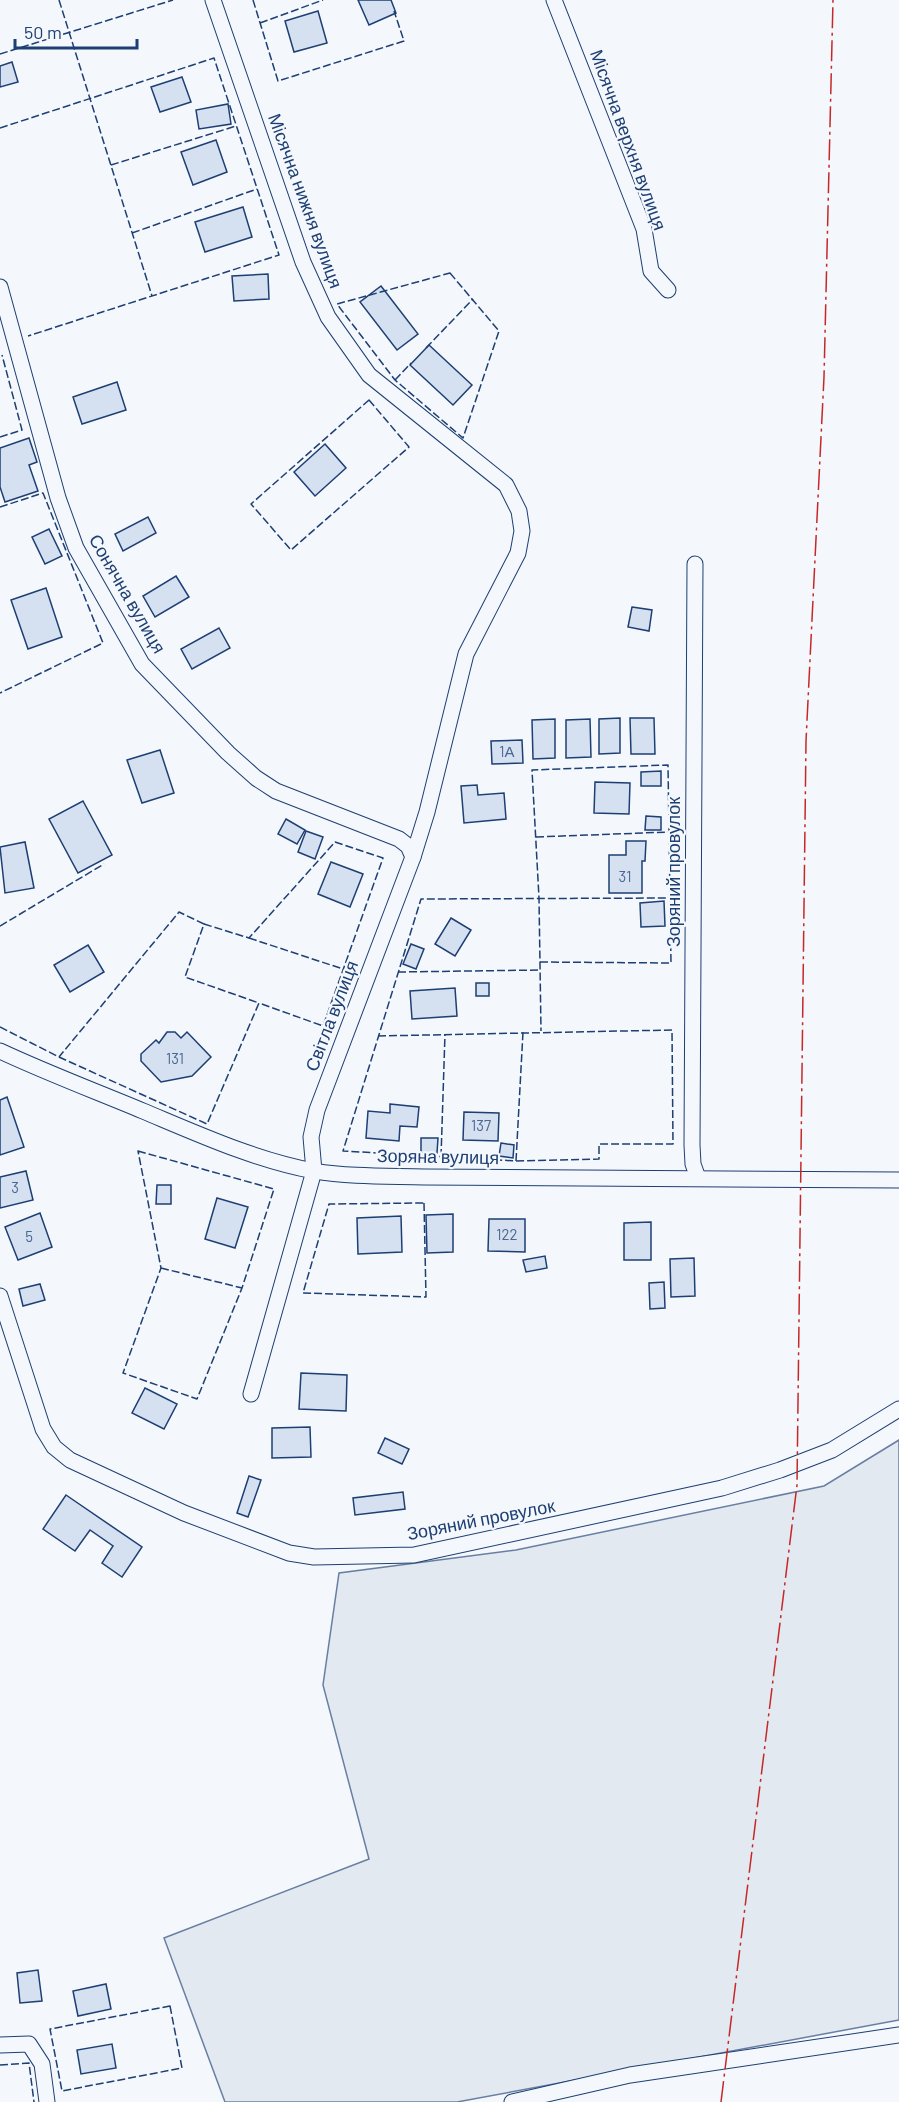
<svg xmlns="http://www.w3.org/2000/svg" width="899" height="2102" viewBox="0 0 899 2102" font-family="Barlow,sans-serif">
<rect width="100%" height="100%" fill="#f4f7fb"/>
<path fill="#e3e9f0" stroke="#687fa3" stroke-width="1.5" d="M899,1440V2020L457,2102H225L164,1938L369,1859L323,1685L339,1573L516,1550L824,1486Z"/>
<g fill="#d5e0f0" stroke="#1d3f73" stroke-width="1.5">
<path d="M358,0H391L396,13L369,25Z"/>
<path d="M318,11L327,43L294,52L285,21Z"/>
<path d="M12,62L18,82L0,87V66Z"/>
<path d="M182,77L191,102L160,112L151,87Z"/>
<path d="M228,104L231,124L199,129L196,110Z"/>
<path d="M216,140L227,172L193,185L181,152Z"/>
<path d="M243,207L252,237L205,252L195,222Z"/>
<path d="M268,274L269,299L234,301L232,276Z"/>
<path d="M381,286L418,334L397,350L360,302Z"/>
<path d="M429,345L472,385L453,405L410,365Z"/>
<path d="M117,382L126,410L82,424L73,397Z"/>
<path d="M29,438L37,462L29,465L38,491L5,502L0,487V448Z"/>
<path d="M325,444L346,468L315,496L294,472Z"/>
<path d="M148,517L156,533L123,551L115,534Z"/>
<path d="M49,529L62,556L45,564L32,537Z"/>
<path d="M176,576L189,597L155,617L143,596Z"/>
<path d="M46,588L62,637L28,649L11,600Z"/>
<path d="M632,607L652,610L649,631L628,627Z"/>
<path d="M219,628L230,648L192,669L181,649Z"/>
<path d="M620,718V753L599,754V719Z"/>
<path d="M630,718H654L655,754H631Z"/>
<path d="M555,719V758L533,759L532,720Z"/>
<path d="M590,719L591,757L566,758V720Z"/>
<path d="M522,740L523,763L492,764L491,741Z"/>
<path d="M160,750L174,793L142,803L127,760Z"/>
<path d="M661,771V786H641V772Z"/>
<path d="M595,782L630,783L629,814L594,813Z"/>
<path d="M477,785L478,795L504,793L506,819L464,823L461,786Z"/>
<path d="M83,801L112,855L78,873L49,819Z"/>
<path d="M646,816L661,817V830H645Z"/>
<path d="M286,819L305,830L297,844L278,834Z"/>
<path d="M306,831L323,837L315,859L298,852Z"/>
<path d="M626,841H646L645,861H642V893H609V855H626Z"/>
<path d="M25,842L34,888L5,893L0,847Z"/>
<path d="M331,862L363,874L350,907L318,894Z"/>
<path d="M664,901L665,926L641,927L640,903Z"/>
<path d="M451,918L471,930L455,956L435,944Z"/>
<path d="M411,944L424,949L416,969L403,964Z"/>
<path d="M88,945L104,972L70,992L54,965Z"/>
<rect x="476" y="983" width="13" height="13"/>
<path d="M455,988L457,1016L412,1019L410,991Z"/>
<path d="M167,1032H175L181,1038L187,1032L211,1057L192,1076L161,1082L141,1061V1054L156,1040L159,1043Z"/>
<path d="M7,1097L24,1147L0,1155V1100Z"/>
<path d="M390,1104L419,1107L417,1127L400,1126L399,1141L366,1138L368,1111L390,1113Z"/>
<path d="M464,1112L499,1113L498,1141L463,1140Z"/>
<path d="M421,1138H438L437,1153H421Z"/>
<path d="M501,1143L514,1145L513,1158L499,1156Z"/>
<path d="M26,1171L33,1200L0,1208V1177Z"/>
<path d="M157,1185H171V1204H156Z"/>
<path d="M217,1198L248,1207L235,1248L205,1239Z"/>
<path d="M40,1213L52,1247L18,1260L5,1227Z"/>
<path d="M453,1214V1252L427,1253L426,1215Z"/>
<path d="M401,1216L402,1252L358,1254L357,1218Z"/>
<path d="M489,1219H525V1252L488,1251Z"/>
<path d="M651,1222V1260H624V1223Z"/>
<path d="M545,1256L547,1268L526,1272L523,1260Z"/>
<path d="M694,1258L695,1296L671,1297L670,1259Z"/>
<path d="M664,1282L665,1308L650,1309L649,1283Z"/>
<path d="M40,1284L45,1300L23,1306L19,1289Z"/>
<path d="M301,1373L347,1375L346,1411L299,1409Z"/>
<path d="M145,1388L177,1404L164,1429L132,1413Z"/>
<path d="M310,1427L311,1457L272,1458V1428Z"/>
<path d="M385,1438L409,1449L402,1464L378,1453Z"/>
<path d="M249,1476L261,1480L248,1517L237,1513Z"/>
<path d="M403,1492L405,1509L355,1515L353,1498Z"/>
<path d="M66,1495L142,1547L122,1577L102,1563L113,1546L90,1530L75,1551L43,1529Z"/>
<path d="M38,1970L42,2001L20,2003L17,1973Z"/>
<path d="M106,1984L111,2009L78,2016L73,1991Z"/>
<path d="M112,2044L116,2068L81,2074L77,2050Z"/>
</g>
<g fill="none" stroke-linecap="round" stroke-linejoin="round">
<g stroke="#1d3f73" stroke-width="17">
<g id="minor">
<path d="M213,0L303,262L328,317L369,375L506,485L519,511L522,531L518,553L466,654L427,812L413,857L317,1110L311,1137L314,1171L251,1394"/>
<path d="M554,0L644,229L651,271L668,290"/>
<path d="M0,287L58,498L76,548L142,664L228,753L256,778L276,791L399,839L408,846L413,857"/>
<path d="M695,564L692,1145L693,1164L698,1178"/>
<path d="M0,1051C47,1073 95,1091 143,1111C198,1134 255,1160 314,1171C350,1177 387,1176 424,1177L899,1180"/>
<path d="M0,1296L43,1429L54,1447L70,1460L184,1513L289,1553L314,1557L414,1555L722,1488L780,1470L832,1450L899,1409"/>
<path d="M0,2045L29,2044L42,2064L47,2102"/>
<path d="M512,2102L630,2075L899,2035"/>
</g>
</g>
<use href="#minor" stroke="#f4f7fb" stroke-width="15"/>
<g stroke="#1d3f73" stroke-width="1.5" stroke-dasharray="8 3" stroke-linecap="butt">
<path d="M59,0L152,296"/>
<path d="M253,0L278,81L404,41L394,11"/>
<path d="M260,23L323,0"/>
<path d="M0,54L173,0"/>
<path d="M0,128L214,58L279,255L28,336"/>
<path d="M111,165L236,126"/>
<path d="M132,233L257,189"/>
<path d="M450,273L499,331L463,438L395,380L337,304Z"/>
<path d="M426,348L473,299"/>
<path d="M395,380L411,363"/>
<path d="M369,400L409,447L291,550L251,504Z"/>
<path d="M0,437L22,430L2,355"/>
<path d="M0,507L43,493L103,643L0,693"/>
<path d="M536,837L669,832"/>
<path d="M204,924L249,938L335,842L383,858L323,1026L259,1003"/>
<path d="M0,926L104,864"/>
<path d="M249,938L343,969"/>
<path d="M540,962L671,963L670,898"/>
<path d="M398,972L540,970"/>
<path d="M0,1027L59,1057L207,1124L259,1003L185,977L204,924L179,912L59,1057"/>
<path d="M378,1036L672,1030L673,1144H599V1159L516,1161L343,1151L421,899L670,898L668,765L532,770L539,898L541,1031"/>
<path d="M138,1151L274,1189L242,1288L197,1399L123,1373L161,1268Z"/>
<path d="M441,1157L445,1034"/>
<path d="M516,1161L523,1032"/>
<path d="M424,1203L426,1297L303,1293L329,1204Z"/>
<path d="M161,1268L242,1288"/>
<path d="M170,2006L182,2068L62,2091L50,2029Z"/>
<path d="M0,2065L29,2063L34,2102"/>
</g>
<path stroke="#c62828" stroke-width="1.5" stroke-dasharray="21 4.5 3 4.5" stroke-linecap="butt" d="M721,2102L797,1485L806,741L824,377L833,0"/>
</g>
<g text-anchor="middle" stroke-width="4.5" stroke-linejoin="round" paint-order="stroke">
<g font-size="15" fill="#4b6792">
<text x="507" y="757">1А</text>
<text x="625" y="882">31</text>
<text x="175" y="1064">131</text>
<text x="481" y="1131">137</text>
<text x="15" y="1193">3</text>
<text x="507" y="1240">122</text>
<text x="29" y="1242">5</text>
</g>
<g font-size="18" fill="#1d3f73" stroke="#f4f7fb">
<text transform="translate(628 140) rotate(70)" y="6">Місячна верхня вулиця</text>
<text transform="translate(305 201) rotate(70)" y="6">Місячна нижня вулиця</text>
<text transform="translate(127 594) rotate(60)" y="6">Сонячна вулиця</text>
<text transform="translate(674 872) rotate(-90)" y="6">Зоряний провулок</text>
<text transform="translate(332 1016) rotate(-69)" y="6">Світла вулиця</text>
<text transform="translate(438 1157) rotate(1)" y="6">Зоряна вулиця</text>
<text transform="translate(481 1520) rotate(-11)" y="6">Зоряний провулок</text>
</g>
</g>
<path d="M15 39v9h122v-9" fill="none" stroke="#1d3f73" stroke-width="3"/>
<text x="24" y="39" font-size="18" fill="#1d3f73" stroke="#f4f7fb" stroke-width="4.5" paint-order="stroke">50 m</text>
</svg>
